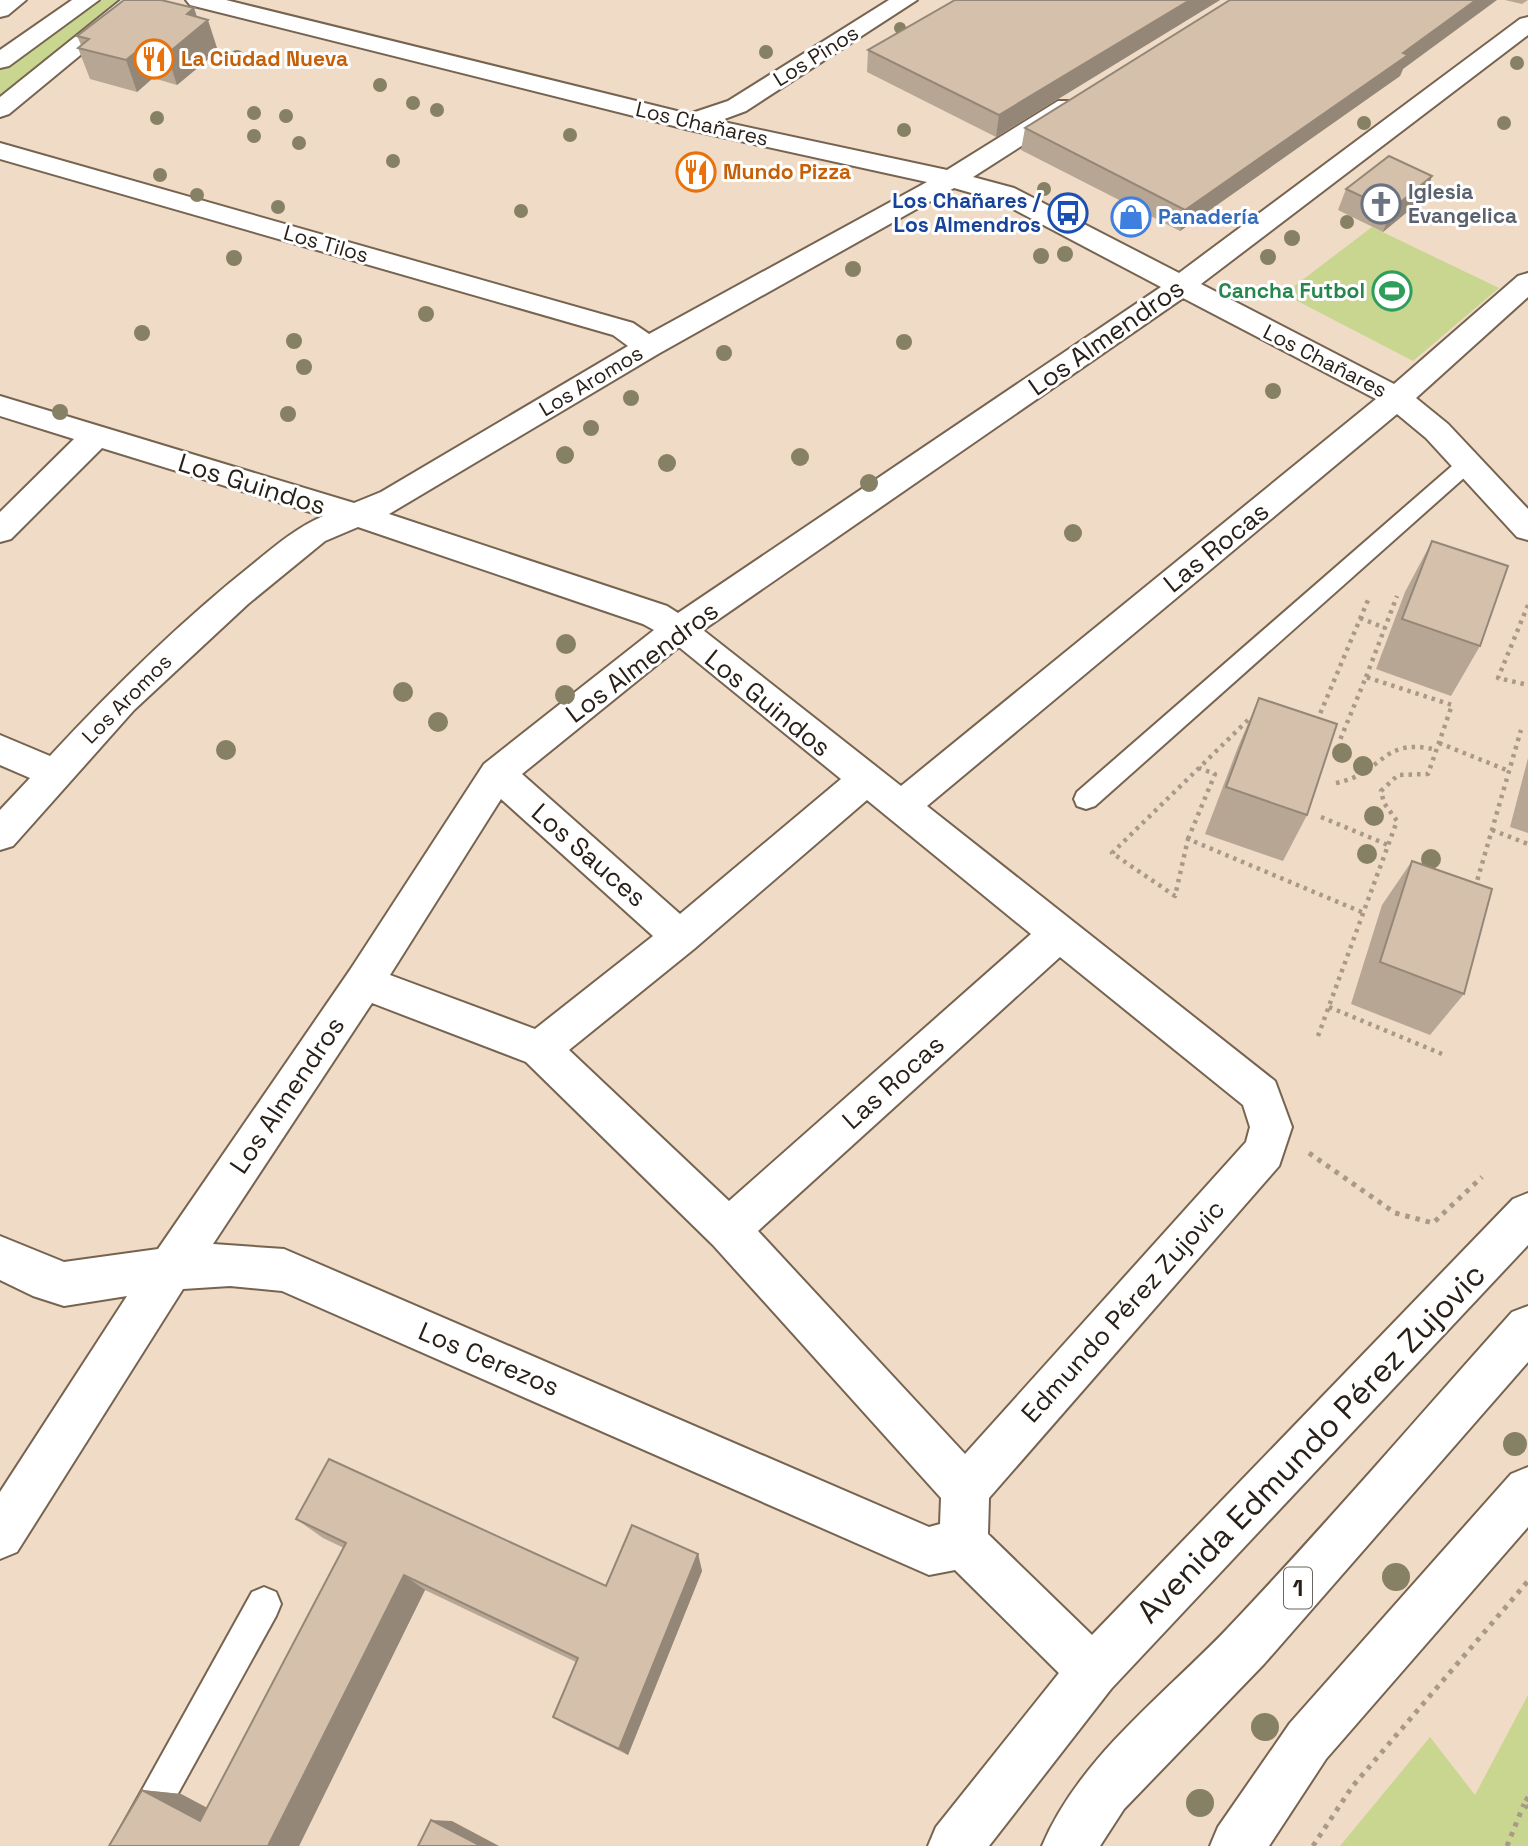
<svg xmlns="http://www.w3.org/2000/svg" width="1528" height="1846" viewBox="0 0 1528 1846" font-family="'Space Grotesk',sans-serif">
<rect width="100%" height="100%" fill="#f0dbc6"/>
<g fill="#c8d68f">
<path d="M98,0H128L0,98V69L82,8Z"/>
<path d="M1372,227L1499,288L1413,361L1284,294Z"/>
<path d="M1528,1695V1846H1340L1430,1737L1475,1795Z"/>
</g>
<g fill="none" stroke-linecap="round" stroke-linejoin="round">
<g stroke="#766451" stroke-width="4">
<g id="lane">
<path d="M1467,457L1474,459L1478,464L1474,469L1095,806L1086,809L1077,806L1074,799L1077,792L1460,459Z"/>
<path d="M264,1587L276,1592L281,1604L276,1616L149,1846H111L252,1592Z"/>
</g>
</g>
<g stroke="#766451" stroke-width="4">
<g id="street">
<path d="M121,0H147L9,114L0,117V97Z"/>
<path d="M186,0H226L689,114L728,101L889,0H917L746,111L719,121L947,170L1058,101H1076L1080,106L1076,111L973,177L1014,188L1179,273L1520,19L1528,17V35L1201,284L1394,384L1518,276L1528,273V297L1416,398L1448,424L1528,509V540L1517,537L1426,438L1397,414L927,806L1275,1081L1292,1127L1279,1166L989,1498L988,1534L1092,1635L1513,1199L1528,1193V1245L1111,1689L1093,1696L1075,1689L955,1570L929,1575L282,1291L230,1286L183,1289L17,1552L0,1559V1492L127,1296L64,1306L33,1296L0,1280V1236L64,1262L158,1249L350,970L484,764L654,630L643,624L358,527L325,541L248,604L134,710L13,846L0,850V810L30,778L0,765V735L50,756C113,688 180,622 253,564C275,546 296,528 323,516L102,448L11,539L0,542V512L74,439L0,416V396L354,503L381,492L628,346L613,335L0,159V143L633,323L649,334L927,182L690,130L190,5ZM954,188L996,200L1161,287L678,613L667,606L389,514L658,354ZM1183,298L1376,399L901,786L703,630ZM679,647L841,779L680,914L522,774ZM501,799L653,936L535,1029L390,975ZM867,800L1031,934L729,1201L569,1050L694,949ZM1060,957L1243,1105L1250,1127L1246,1142L965,1454L758,1231ZM372,1003L526,1062L713,1245L941,1498L940,1524L929,1527L284,1249L213,1244Z"/>
</g>
</g>
<g stroke="#766451" stroke-width="4">
<g id="primary">
<path d="M0,0H26L8,15L0,17Z"/>
<path d="M72,0H99L9,66L0,68V50Z"/>
</g>
</g>
<g stroke="#766451" stroke-width="4">
<g id="highway">
<path d="M1528,1306V1362L1264,1664L1124,1809L1100,1846H1042C1079,1758 1163,1696 1227,1629C1325,1526 1417,1418 1512,1312Z"/>
<path d="M1528,1467V1527L1326,1759L1269,1846H1210L1218,1827L1290,1723L1511,1474Z"/>
<path d="M1093,1646L1111,1653L1118,1671L1111,1689L989,1846H928L936,1827L1075,1653Z"/>
</g>
</g>
<g stroke="#aa9989" stroke-width="4.5" stroke-dasharray="3.5 5" stroke-linecap="butt">
<path d="M1528,605L1498,678L1528,685"/>
<path d="M1360,618L1385,628"/>
<path d="M1366,677L1397,596"/>
<path d="M1248,720L1112,853L1175,896L1188,839L1364,913"/>
<path d="M1317,721L1368,600"/>
<path d="M1439,743L1509,771"/>
<path d="M1336,783C1385,773 1381,736 1437,750"/>
<path d="M1321,817L1388,845"/>
<path d="M1492,830L1528,844"/>
<path d="M1188,839L1215,774L1199,768"/>
<path d="M1475,888L1521,730"/>
<path d="M1329,1007L1442,1054"/>
<path d="M1318,1036L1397,821L1384,803L1381,791L1398,775L1428,774L1452,705L1366,677L1340,740"/>
</g>
<g stroke="#aa9989" stroke-width="5" stroke-dasharray="4.5 6" stroke-linecap="butt">
<path d="M1309,1153L1395,1213L1433,1223L1482,1177"/>
<path d="M1528,1797L1524,1804L1528,1808"/>
<path d="M1313,1846L1352,1787L1528,1581"/>
<path d="M1507,1846L1524,1804"/>
</g>
<use href="#lane" fill="#fff" fill-rule="evenodd"/>
<use href="#street" fill="#fff" fill-rule="evenodd"/>
<use href="#primary" fill="#fff" fill-rule="evenodd"/>
<use href="#highway" fill="#fff" fill-rule="evenodd"/>
</g>
<g fill="#868064">
<circle cx="900" cy="28" r="6"/>
<circle cx="766" cy="52" r="7"/>
<circle cx="237" cy="57" r="7"/>
<circle cx="1517" cy="63" r="7"/>
<circle cx="380" cy="85" r="7"/>
<circle cx="413" cy="103" r="7"/>
<circle cx="437" cy="110" r="7"/>
<circle cx="254" cy="113" r="7"/>
<circle cx="286" cy="116" r="7"/>
<circle cx="157" cy="118" r="7"/>
<circle cx="1364" cy="123" r="7"/>
<circle cx="1504" cy="123" r="7"/>
<circle cx="904" cy="130" r="7"/>
<circle cx="570" cy="135" r="7"/>
<circle cx="254" cy="136" r="7"/>
<circle cx="299" cy="143" r="7"/>
<circle cx="393" cy="161" r="7"/>
<circle cx="160" cy="175" r="7"/>
<circle cx="1044" cy="189" r="7"/>
<circle cx="197" cy="195" r="7"/>
<circle cx="278" cy="207" r="7"/>
<circle cx="521" cy="211" r="7"/>
<circle cx="1347" cy="222" r="7"/>
<circle cx="988" cy="225" r="7"/>
<circle cx="1292" cy="238" r="8"/>
<circle cx="1065" cy="254" r="8"/>
<circle cx="1041" cy="256" r="8"/>
<circle cx="1268" cy="257" r="8"/>
<circle cx="234" cy="258" r="8"/>
<circle cx="853" cy="269" r="8"/>
<circle cx="426" cy="314" r="8"/>
<circle cx="142" cy="333" r="8"/>
<circle cx="294" cy="341" r="8"/>
<circle cx="904" cy="342" r="8"/>
<circle cx="724" cy="353" r="8"/>
<circle cx="304" cy="367" r="8"/>
<circle cx="1273" cy="391" r="8"/>
<circle cx="631" cy="398" r="8"/>
<circle cx="60" cy="412" r="8"/>
<circle cx="288" cy="414" r="8"/>
<circle cx="591" cy="428" r="8"/>
<circle cx="565" cy="455" r="9"/>
<circle cx="800" cy="457" r="9"/>
<circle cx="667" cy="463" r="9"/>
<circle cx="869" cy="483" r="9"/>
<circle cx="1073" cy="533" r="9"/>
<circle cx="566" cy="644" r="10"/>
<circle cx="403" cy="692" r="10"/>
<circle cx="565" cy="695" r="10"/>
<circle cx="438" cy="722" r="10"/>
<circle cx="226" cy="750" r="10"/>
<circle cx="1342" cy="753" r="10"/>
<circle cx="1363" cy="766" r="10"/>
<circle cx="1374" cy="816" r="10"/>
<circle cx="1367" cy="854" r="10"/>
<circle cx="1431" cy="859" r="10"/>
<circle cx="1515" cy="1444" r="12"/>
<circle cx="1396" cy="1577" r="14"/>
<circle cx="1265" cy="1727" r="14"/>
<circle cx="1200" cy="1803" r="14"/>
</g>
<g fill="#b7a693">
<path d="M955,0H1220L996,137L867,72L868,50Z"/>
<path d="M1505,0H1528L1522,4Z"/>
<path d="M194,8L197,17L218,51L177,85L153,78L137,92L90,79L78,48L81,45L77,36Z"/>
<path d="M1403,69L1400,76L1180,231L1021,150L1025,128Z"/>
<path d="M1432,176L1424,198L1383,232L1338,210L1346,189Z"/>
<path d="M1432,541L1480,646L1451,696L1376,669L1405,592Z"/>
<path d="M1259,698L1307,815L1283,861L1205,834L1238,747Z"/>
<path d="M1528,758V833L1510,827Z"/>
<path d="M1412,861L1464,994L1430,1035L1351,1004L1382,905Z"/>
<path d="M296,1519L606,1586L698,1554L702,1571L628,1755L566,1725L553,1717L576,1662L425,1590L299,1846L142,1790L181,1794L207,1808L344,1548L323,1538Z"/>
</g>
<g fill="#958778">
<path d="M1190,0H1220L996,137L999,115Z"/>
<path d="M1476,0H1497L1403,69L1400,76L1180,231L1185,210Z"/>
<path d="M194,8L200,27L208,20L218,51L177,85L167,54L187,14Z"/>
<path d="M142,47L153,78L137,92L126,60Z"/>
<path d="M1432,176L1424,198L1383,232L1391,210Z"/>
<path d="M698,1554L702,1571L628,1755L619,1749Z"/>
<path d="M404,1575L425,1590L299,1846H268Z"/>
<path d="M142,1790L181,1794L236,1823L200,1821Z"/>
<path d="M431,1820L452,1821L499,1846H481Z"/>
</g>
<g fill="#d5c1ab" stroke="#958778" stroke-width="2">
<path d="M124,0H161L194,8L187,14L208,20L167,54L142,47L126,60L78,48L89,39L77,36Z"/>
<path d="M955,0H1190L999,115L868,50Z"/>
<path d="M1230,0H1476L1403,53L1408,55L1185,210L1025,128Z"/>
<path d="M1389,156L1432,176L1391,210L1346,189Z"/>
<path d="M1432,541L1508,566L1480,646L1402,619Z"/>
<path d="M1259,698L1337,724L1307,815L1226,787Z"/>
<path d="M1412,861L1492,889L1464,994L1380,962Z"/>
<path d="M329,1459L606,1586L632,1525L698,1554L619,1749L553,1717L578,1658L404,1575L268,1846H109L142,1790L200,1821L346,1543L296,1519Z"/>
<path d="M431,1820L481,1846H418Z"/>
</g>
<defs>
<g id="restaurant-ring" transform="scale(2.0125)"><circle r="9.5" fill="#fff" stroke="#e8710a" stroke-width="1.5"/><path d="M-5-6h1v4h1v-4h1v4h1v-4h1v5L-1.5 .5V6h-2V.5L-5-1ZM5-6V6H3V1.5H1.5Q1.5-4 5-6Z" fill="#e8710a"/></g>
<g id="church-ring" transform="scale(2.0125)"><circle r="9.5" fill="#fff" stroke="#6b7280" stroke-width="1.5"/><path d="M-1.2-6h2.4v3.5h3.3v2.4h-3.3V6h-2.4V-.1h-3.3v-2.4h3.3Z" fill="#6b7280"/></g>
<g id="bus-ring" transform="scale(2.0125)"><circle r="9.5" fill="#fff" stroke="#1a4fb4" stroke-width="1.5"/><path d="M-5-6H5V4H4V6H2V4H-2V6H-4V4H-5ZM-3.5-4V0h7V-4ZM-3.5 1.2v1.5H-2V1.2ZM2 1.2v1.5H3.5V1.2Z" fill="#1a4fb4"/></g>
<g id="shop-ring" transform="scale(2.0125)"><circle r="9.5" fill="#fff" stroke="#3f7fe0" stroke-width="1.5"/><path d="M-5-2.5h2.3a2.7 3.5 0 0 1 5.4 0H5L5.5 6h-11ZM-1.5-2.5h3a1.5 2.3 0 0 0-3 0Z" fill="#3f7fe0"/></g>
<g id="stadium-ring" transform="scale(2.0125)"><circle r="9.5" fill="#fff" stroke="#2e9e5b" stroke-width="1.5"/><path d="M0-5a6.5 5 0 1 0 0 10a6.5 5 0 1 0 0-10ZM-3.5-1.8h7v3.6h-7Z" fill="#2e9e5b"/></g>
</defs>
<g fill-rule="evenodd">
<use href="#restaurant-ring" x="154" y="59"/>
<use href="#restaurant-ring" x="696" y="172"/>
<use href="#church-ring" x="1381" y="204"/>
<use href="#bus-ring" x="1068" y="213"/>
<use href="#shop-ring" x="1131" y="217"/>
<use href="#stadium-ring" x="1392" y="291"/>
</g>
<g text-anchor="middle" stroke-width="6" stroke-linejoin="round" paint-order="stroke">
<g font-size="21" fill="#292119" stroke="#fff">
<text transform="translate(816 56) rotate(-32)" y="7">Los Pinos</text>
<text transform="translate(702 124) rotate(13)" y="7">Los Chañares</text>
<text transform="translate(326 244) rotate(16)" y="7">Los Tilos</text>
<text transform="translate(1325 361) rotate(27)" y="7">Los Chañares</text>
<text transform="translate(591 381) rotate(-31)" y="7">Los Aromos</text>
<text transform="translate(127 699) rotate(-45)" y="7">Los Aromos</text>
</g>
<g font-size="21" font-weight="bold" fill="#c56008" stroke="#fff" text-anchor="start">
<text x="181" y="66">La Ciudad Nueva</text>
<text x="723" y="179">Mundo Pizza</text>
</g>
<g font-size="21" font-weight="bold" fill="#5b616d" stroke="#fff" text-anchor="start">
<text x="1408" y="199">Iglesia<tspan x="1408" dy="24">Evangelica</tspan></text>
</g>
<g font-size="21" font-weight="bold" fill="#164399" stroke="#fff" text-anchor="end">
<text x="1041" y="208">Los Chañares /<tspan x="1041" dy="24">Los Almendros</tspan></text>
</g>
<g font-size="21" font-weight="bold" fill="#366cbe" stroke="#fff" text-anchor="start">
<text x="1158" y="224">Panadería</text>
</g>
<g font-size="21" font-weight="bold" fill="#27864d" stroke="#fff" text-anchor="end">
<text x="1365" y="298">Cancha Futbol</text>
</g>
<rect fill="#fff" stroke="#69645e" stroke-width="2" x="1284" y="1567.5" width="28" height="41" rx="5"/>
<g font-size="24" font-weight="bold" fill="#292119">
<text x="1298" y="1596">1</text>
</g>
<g font-size="26" fill="#292119" stroke="#fff">
<text transform="translate(1106 337) rotate(-35)" y="9">Los Almendros</text>
<text transform="translate(252 484) rotate(17)" y="9">Los Guindos</text>
<text transform="translate(1216 547) rotate(-39)" y="9">Las Rocas</text>
<text transform="translate(642 662) rotate(-37)" y="9">Los Almendros</text>
<text transform="translate(768 703) rotate(39)" y="9">Los Guindos</text>
<text transform="translate(589 855) rotate(41)" y="9">Los Sauces</text>
<text transform="translate(893 1082) rotate(-42)" y="9">Las Rocas</text>
<text transform="translate(287 1095) rotate(-56)" y="9">Los Almendros</text>
<text transform="translate(1123 1311) rotate(-48)" y="9">Edmundo Pérez Zujovic</text>
<text transform="translate(489 1359) rotate(23)" y="9">Los Cerezos</text>
</g>
<g font-size="32" fill="#292119" stroke="#fff">
<text transform="translate(1311 1443) rotate(-46)" y="11">Avenida Edmundo Pérez Zujovic</text>
</g>
</g>
</svg>
